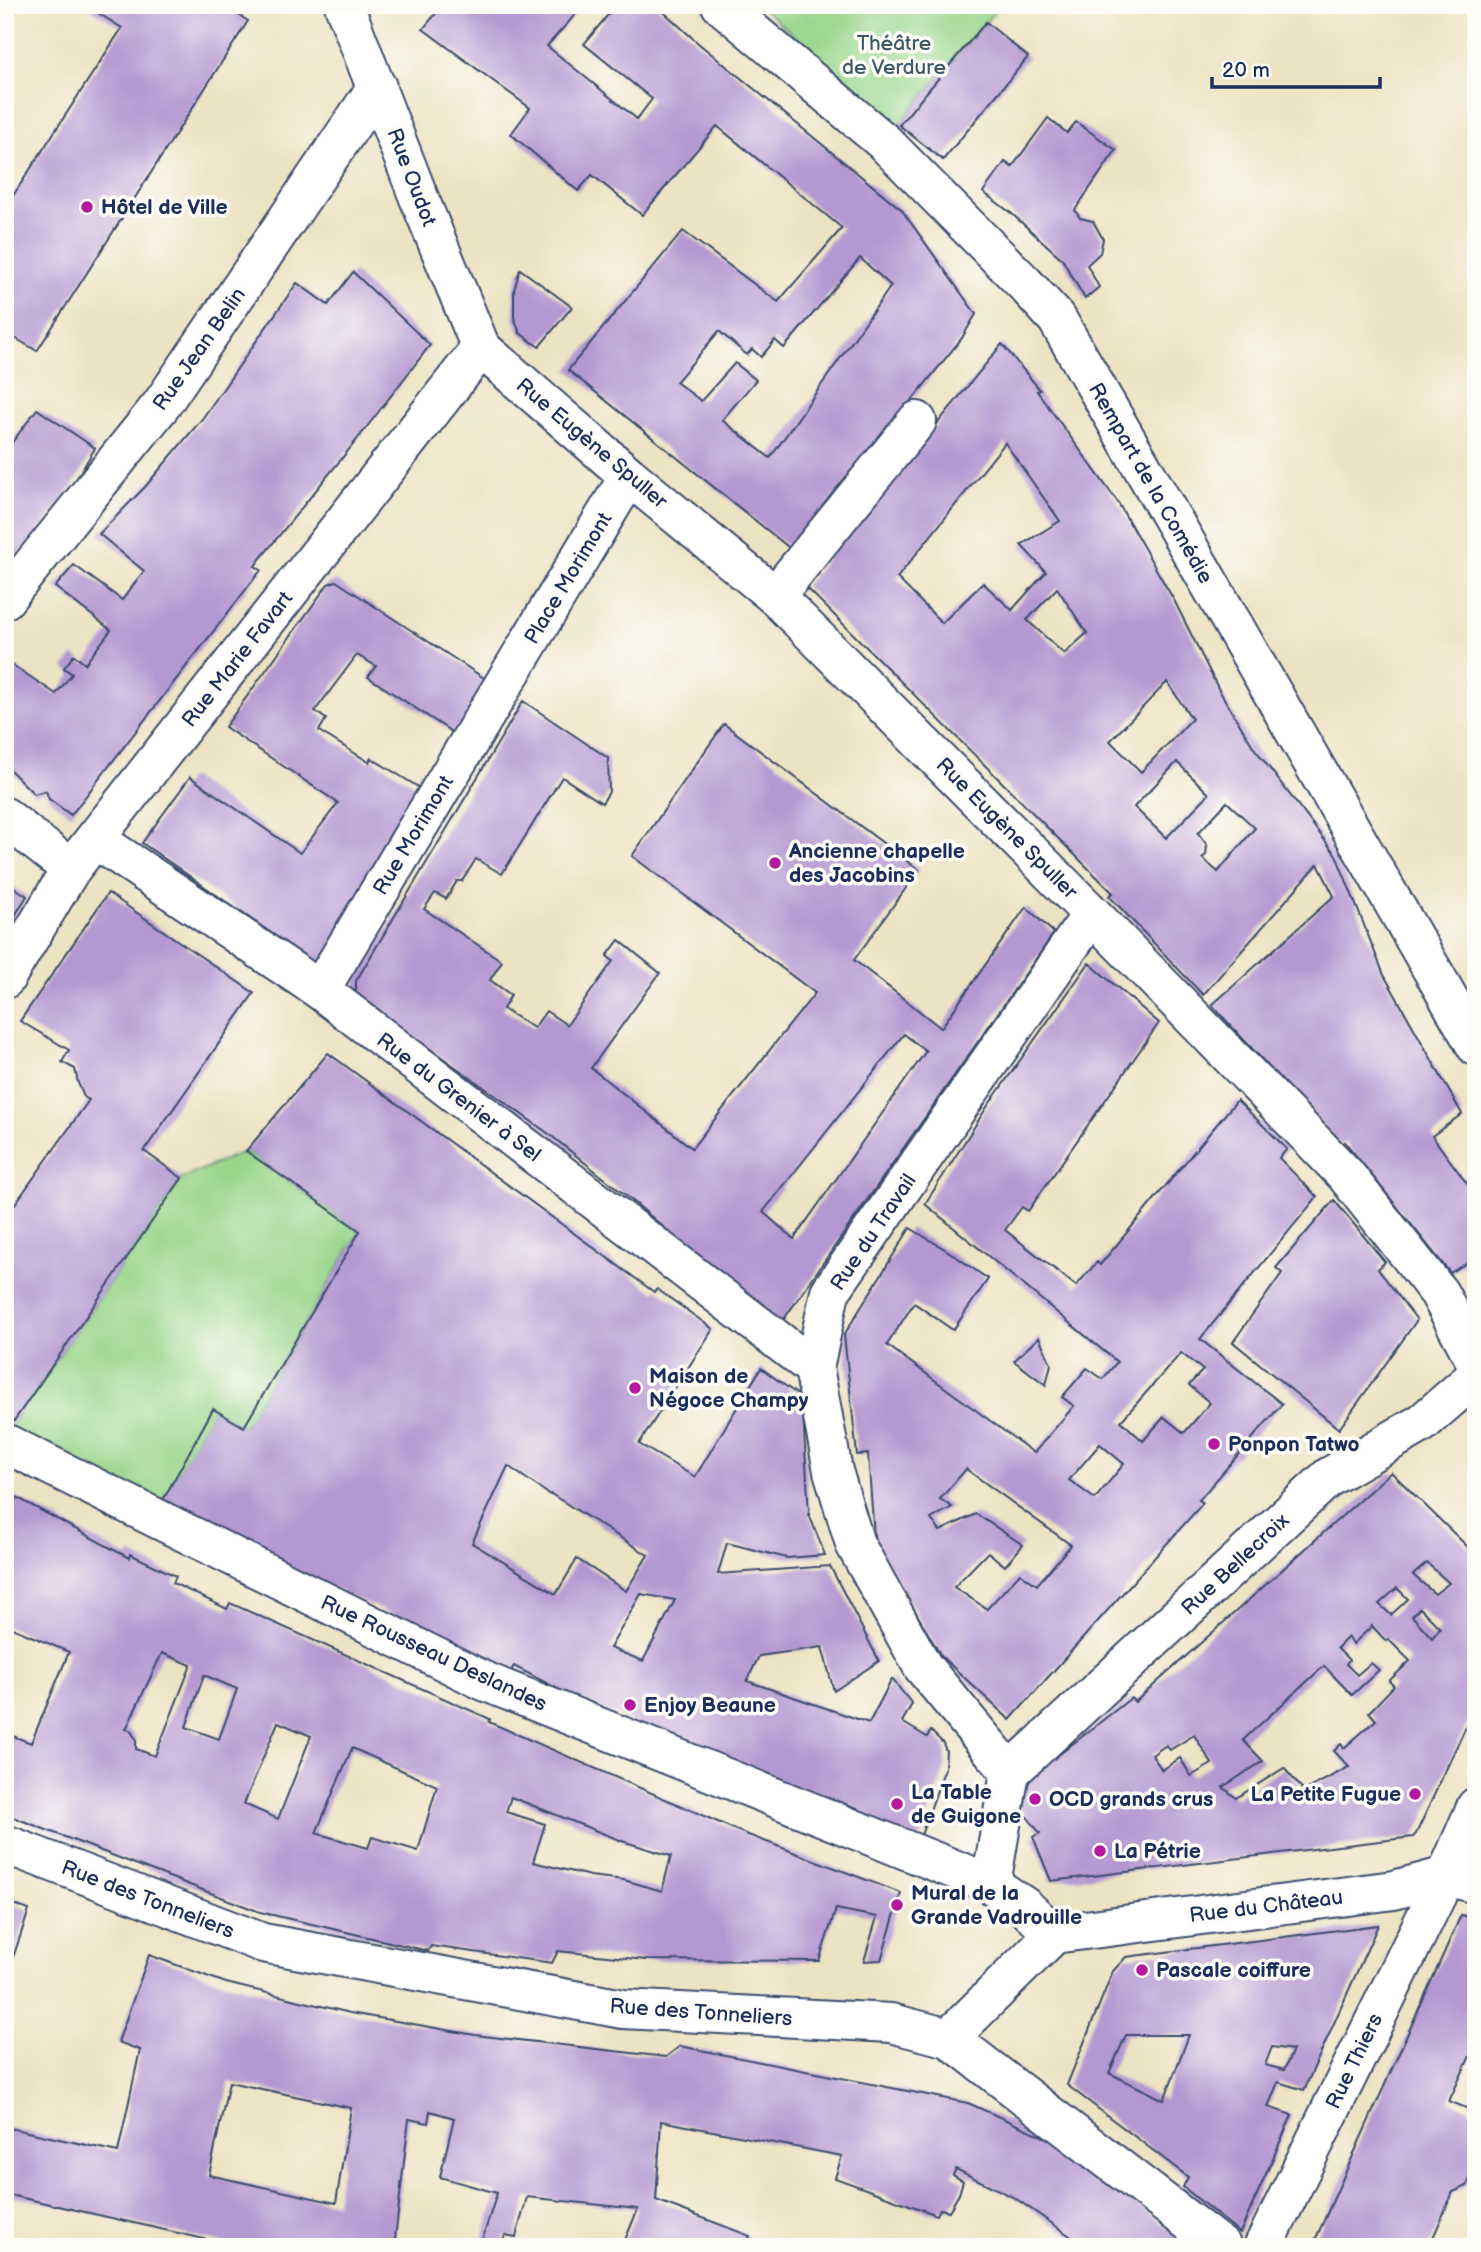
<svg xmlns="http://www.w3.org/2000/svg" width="1481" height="2252" viewBox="0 0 1481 2252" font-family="'Balsamiq Sans',sans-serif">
<rect width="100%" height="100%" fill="#fdfcf7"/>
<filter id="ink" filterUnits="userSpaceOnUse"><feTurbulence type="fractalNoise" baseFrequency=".0143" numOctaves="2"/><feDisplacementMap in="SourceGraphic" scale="14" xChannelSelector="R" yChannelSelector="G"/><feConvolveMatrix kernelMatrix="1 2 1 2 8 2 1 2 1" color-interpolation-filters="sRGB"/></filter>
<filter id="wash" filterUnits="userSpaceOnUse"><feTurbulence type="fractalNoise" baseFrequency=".00686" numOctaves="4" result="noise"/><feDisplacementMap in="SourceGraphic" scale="28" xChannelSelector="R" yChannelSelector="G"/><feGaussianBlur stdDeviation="1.57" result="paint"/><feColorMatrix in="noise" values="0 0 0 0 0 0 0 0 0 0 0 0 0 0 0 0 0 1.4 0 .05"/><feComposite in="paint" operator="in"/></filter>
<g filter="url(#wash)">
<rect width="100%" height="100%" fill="#ece3c2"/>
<g fill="#99d68b" stroke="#5a8274" stroke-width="2">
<path d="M759,5H1000L899,125Z"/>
<path d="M246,1151L360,1231L244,1427L213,1410L158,1509L7,1431L182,1178Z"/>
</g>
<g id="blocks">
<g fill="#b498d2" fill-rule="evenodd">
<path d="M85,5H223L248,21L37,351L5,332V208L122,28Z"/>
<path d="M443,5H584L547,46L637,119L652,99L584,44L616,5H656L698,43L901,209L976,314L962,338L792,550L568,370L683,231L778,302L842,228L717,126L642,215L592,175L578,191L511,134L530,108L423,29ZM860,258L891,286L770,458L722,420L756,380L735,363L701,401L676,382L719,331L747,355L752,349L761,357L775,340L784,348Z"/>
<path d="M986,22L1028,57L943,160L899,125Z"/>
<path d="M1048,118L1067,133L1076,122L1116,150L1075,210L1080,218L1093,221L1103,239L1100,253L1087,265L1099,287L1085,299L1062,259L1011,213L983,192L1005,162L1012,167Z"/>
<path d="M520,269L572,307L539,347L520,333L514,317V290Z"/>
<path d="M353,272L430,345L356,441L260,559L255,566L261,570L71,815L49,799L46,791L34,794L5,765V660L56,694L72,674L64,668L74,655L85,664L111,630L55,587L74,565L122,600L144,571L99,534L145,487L202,419L297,283L328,305Z"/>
<path d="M1002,344L1040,390L1037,391L1117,501L1175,602L1219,690L1254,748L1336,855L1384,975L1462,1114L1432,1136L1476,1196V1257L1450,1273L1345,1142L1341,1145L1212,1005L1334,896L1318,864L1203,995L1109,896L1113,893L805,586ZM1005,443L1060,521L1021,545L1046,572L1012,610L983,583L942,623L897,578ZM1057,588L1087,633L1064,654L1027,620ZM1167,682L1192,719L1141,772L1110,741ZM1177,762L1209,794L1166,838L1134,807ZM1227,802L1255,828L1218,872L1202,858L1206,855L1207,845L1198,833Z"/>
<path d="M37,409L95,448L72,487L5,575V452Z"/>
<path d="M336,581L493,684L461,738L368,677L376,666L357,655L315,711L326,719L319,731L369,762L371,758L428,793L324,970L142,843L190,777L300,853L338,803L225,727L328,584Z"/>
<path d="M523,701L608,758L609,792L602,803L562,777L502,874L476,859L462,881H457L446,899L435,893L424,909L502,961L490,980L511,995L503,1009L534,1028L546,1011L567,1025L613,961L607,956L619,940L660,973L591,1068L692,1148L815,993L632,856L724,724L919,870L854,960L941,1028L1026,907L1054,933L779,1326L634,1202L549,1134L356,996V981ZM904,1034L926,1051L794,1239L763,1212Z"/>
<path d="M5,881L27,896L5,932Z"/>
<path d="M108,893L254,993L144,1151L182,1178L7,1431L5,1430V1218L89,1100L84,1097L78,1083L75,1069L62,1062L69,1050L20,1021Z"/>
<path d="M1089,963L1159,1023L1028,1211L1022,1207L1005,1230L1076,1286L1097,1262L1100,1265L1237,1100L1287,1149L1279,1158L1317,1197L1200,1339L1282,1404L1199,1500L1203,1503L1010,1720L941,1656L879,1549L875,1550L868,1454L857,1455L844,1335L910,1228L948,1251L988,1279L953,1330L914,1303L887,1345L1034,1453L1074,1406L1062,1397L1087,1368L1103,1379L1117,1362L925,1204L987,1107ZM1181,1353L1203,1370L1189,1385L1210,1403L1184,1433L1164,1417L1143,1441L1121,1421ZM1100,1444L1124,1464L1095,1499L1069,1480ZM966,1469L1071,1545L1037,1585L1020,1573L987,1609L954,1587L988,1552L1005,1566L1023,1545L976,1514L940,1531L931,1519L952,1507L940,1499Z"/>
<path d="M328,1053L654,1292L657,1289L713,1329L639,1444L695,1477L761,1368L802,1398L809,1514L825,1555L787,1558L727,1543L718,1574L830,1566L879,1661L834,1691L822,1647L759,1656L747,1681L869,1723L892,1679L912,1704L902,1722L927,1737L931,1731L943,1743L946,1751L945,1768L920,1838L854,1817L857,1808L726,1764L564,1692L514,1666L509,1674L429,1635L430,1632L158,1509L213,1409L244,1427L360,1231L246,1151ZM508,1466L550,1495L551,1494L648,1555L626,1591L577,1559L556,1594L472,1543ZM641,1594L675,1600L643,1661L610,1648Z"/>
<path d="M1334,1200L1385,1262L1378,1269L1417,1320L1339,1429L1233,1342L1282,1273L1276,1268Z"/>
<path d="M1039,1337L1051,1364L1046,1385L1014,1361Z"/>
<path d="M1391,1472L1476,1555V1705L1416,1834L1413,1837L1051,1881L1033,1837L1040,1833L1009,1794L1131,1698L1135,1702ZM1427,1563L1449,1583L1435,1594L1413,1575ZM1397,1588L1408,1599L1391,1615L1379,1604ZM1420,1608L1440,1628L1432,1638L1412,1616ZM1372,1626L1386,1641L1388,1639L1410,1661L1389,1681L1394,1686L1369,1712L1376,1720L1344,1748L1341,1744L1334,1751L1349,1767L1304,1791L1284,1768L1236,1798L1223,1787L1263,1761L1243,1740L1324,1666L1352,1695L1379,1670L1371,1663L1357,1675L1346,1664L1349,1660L1337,1648L1348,1637L1353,1644ZM1194,1735L1212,1764L1191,1776L1180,1758L1162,1770L1152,1755L1166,1745L1170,1750Z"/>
<path d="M5,1491L129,1558L130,1554L176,1576L173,1583L227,1609L230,1603L490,1719L489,1722L743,1833L901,1893L881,1960L864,1961L877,1917L836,1909L819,1961L646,1960L558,1951L552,1963L431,1946L428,1951L260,1912L5,1814V1733L31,1743L69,1652L5,1625ZM162,1653L191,1665L155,1756L136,1749V1739L130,1730L126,1729ZM204,1675L237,1689L219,1739L186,1727ZM278,1722L311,1736L278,1819L244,1804ZM352,1748L437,1786L418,1851L372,1837L368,1848L316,1833ZM511,1797L622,1841L671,1856L662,1891L624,1880L590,1876L533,1862L545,1824L506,1812Z"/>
<path d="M5,1901L29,1910L6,1978H5Z"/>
<path d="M1461,1915L1476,1919V2043L1449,2101L1476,2112V2164L1467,2186L1453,2192L1429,2247H1312Z"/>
<path d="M1378,1925L1304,2090L1278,2082L1268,2107L1292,2115L1240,2233L1183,2187L1188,2177L1067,2085L1113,1971L1126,1957ZM1126,2035H1189L1164,2100L1109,2073ZM1272,2047L1293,2050L1284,2070L1265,2065Z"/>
<path d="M149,1955L226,1983L350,2013L413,2024L475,2035L666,2057L680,2046L968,2103L1060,2144L1192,2247H1086L1015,2198L956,2169L953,2175L963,2181L959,2194L949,2211L940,2209L937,2215L835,2178L842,2156L661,2121L656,2200L750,2236L746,2247H622L638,2209L527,2197L516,2237L505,2235L501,2247H480L497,2193L440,2177L454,2118L430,2111L428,2123L409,2119L395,2239L427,2247H240L5,2194V2127L118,2152L140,2050L118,2042ZM229,2082L351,2108L336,2203L209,2175Z"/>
</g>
</g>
</g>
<g filter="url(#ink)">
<use href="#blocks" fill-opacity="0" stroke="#3a4a6d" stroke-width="2"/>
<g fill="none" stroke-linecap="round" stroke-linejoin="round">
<g stroke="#3a4a6d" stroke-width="42">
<g id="street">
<path d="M344,5L419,198L481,348L629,476L775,596L1092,914L1345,1174L1439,1293L1476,1362"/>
<path d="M721,5L884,142L1024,283L1057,319L1476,1046"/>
<path d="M775,596L917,421"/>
<path d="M5,599L162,404L377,87"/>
<path d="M5,817L71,869"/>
<path d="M95,839L320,990L814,1368"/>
<path d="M5,979L71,869L481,348"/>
<path d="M320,990L629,476"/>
<path d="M5,1443L484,1681L991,1884L1025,1907L1054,1934L949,2038"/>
<path d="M1010,1772L1329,1477L1422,1423L1476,1376"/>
<path d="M5,1844L263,1943L623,2009L891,2023L949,2038L1222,2247"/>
<path d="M991,1884L1010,1772L923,1667L855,1544L833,1471L814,1368L830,1292L1092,914"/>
<path d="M1054,1934L1394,1890L1446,1876L1476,1884"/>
<path d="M1263,2247L1446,1876L1476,1807"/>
</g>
</g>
<use href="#street" stroke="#fff" stroke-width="38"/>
</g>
</g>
<g fill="#b5179e" stroke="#fdfcf7" stroke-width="2.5">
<circle cx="87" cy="207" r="7"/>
<circle cx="775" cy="863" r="7"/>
<circle cx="635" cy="1388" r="7"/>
<circle cx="1214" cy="1444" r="7"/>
<circle cx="630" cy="1705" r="7"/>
<circle cx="1415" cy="1794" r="7"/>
<circle cx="1035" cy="1799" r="7"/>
<circle cx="897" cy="1804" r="7"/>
<circle cx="1100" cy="1851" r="7"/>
<circle cx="897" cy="1905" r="7"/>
<circle cx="1142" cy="1970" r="7"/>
</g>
<g text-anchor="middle" stroke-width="7" stroke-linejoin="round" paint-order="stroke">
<g font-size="21" fill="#3a5969" stroke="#fdfcf7">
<text x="894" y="50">Théâtre<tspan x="894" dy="24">de Verdure</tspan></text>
</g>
<g font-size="21" fill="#1b2f5e" stroke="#fdfcf7">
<text transform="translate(412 177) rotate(69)" y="7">Rue Oudot</text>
<text transform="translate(199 349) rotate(-55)" y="7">Rue Jean Belin</text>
<text transform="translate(592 443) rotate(40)" y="7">Rue Eugène Spuller</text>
<text transform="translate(1151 483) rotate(60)" y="7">Rempart de la Comédie</text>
<text transform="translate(568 578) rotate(-59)" y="7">Place Morimont</text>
<text transform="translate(237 659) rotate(-52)" y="7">Rue Marie Favart</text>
<text transform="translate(1007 828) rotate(45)" y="7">Rue Eugène Spuller</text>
<text transform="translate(413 835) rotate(-59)" y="7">Rue Morimont</text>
<text transform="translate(459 1097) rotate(37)" y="7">Rue du Grenier à Sel</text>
<text transform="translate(873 1232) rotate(-56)" y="7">Rue du Travail</text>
<text transform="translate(1235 1564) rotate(-43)" y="7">Rue Bellecroix</text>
<text transform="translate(434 1653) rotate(25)" y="7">Rue Rousseau Deslandes</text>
<text transform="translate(148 1899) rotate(21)" y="7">Rue des Tonneliers</text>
<text transform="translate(1266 1906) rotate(-7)" y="7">Rue du Château</text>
<text transform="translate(701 2012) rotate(4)" y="7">Rue des Tonneliers</text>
<text transform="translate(1354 2061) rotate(-64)" y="7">Rue Thiers</text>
</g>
<g font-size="21" font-weight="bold" fill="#1b2f5e" stroke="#fdfcf7" text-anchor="start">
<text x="101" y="214">Hôtel de Ville</text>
<text x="789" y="858">Ancienne chapelle<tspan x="789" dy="24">des Jacobins</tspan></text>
<text x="649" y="1383">Maison de<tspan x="649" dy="24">Négoce Champy</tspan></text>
<text x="1228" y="1451">Ponpon Tatwo</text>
<text x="644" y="1712">Enjoy Beaune</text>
<text x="911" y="1799">La Table<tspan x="911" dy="24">de Guigone</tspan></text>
<text x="1401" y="1801" text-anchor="end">La Petite Fugue</text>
<text x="1049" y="1806">OCD grands crus</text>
<text x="1114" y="1858">La Pétrie</text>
<text x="911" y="1900">Mural de la<tspan x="911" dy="24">Grande Vadrouille</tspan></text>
<text x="1156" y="1977">Pascale coiffure</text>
</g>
</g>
<rect width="1481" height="2252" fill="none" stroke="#fdfcf7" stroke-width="28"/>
<path d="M1212 77v10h168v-10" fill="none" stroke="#1b2f5e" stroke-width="3.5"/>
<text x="1222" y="77" font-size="21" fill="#1b2f5e" stroke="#fdfcf7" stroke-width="5" paint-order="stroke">20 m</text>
</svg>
